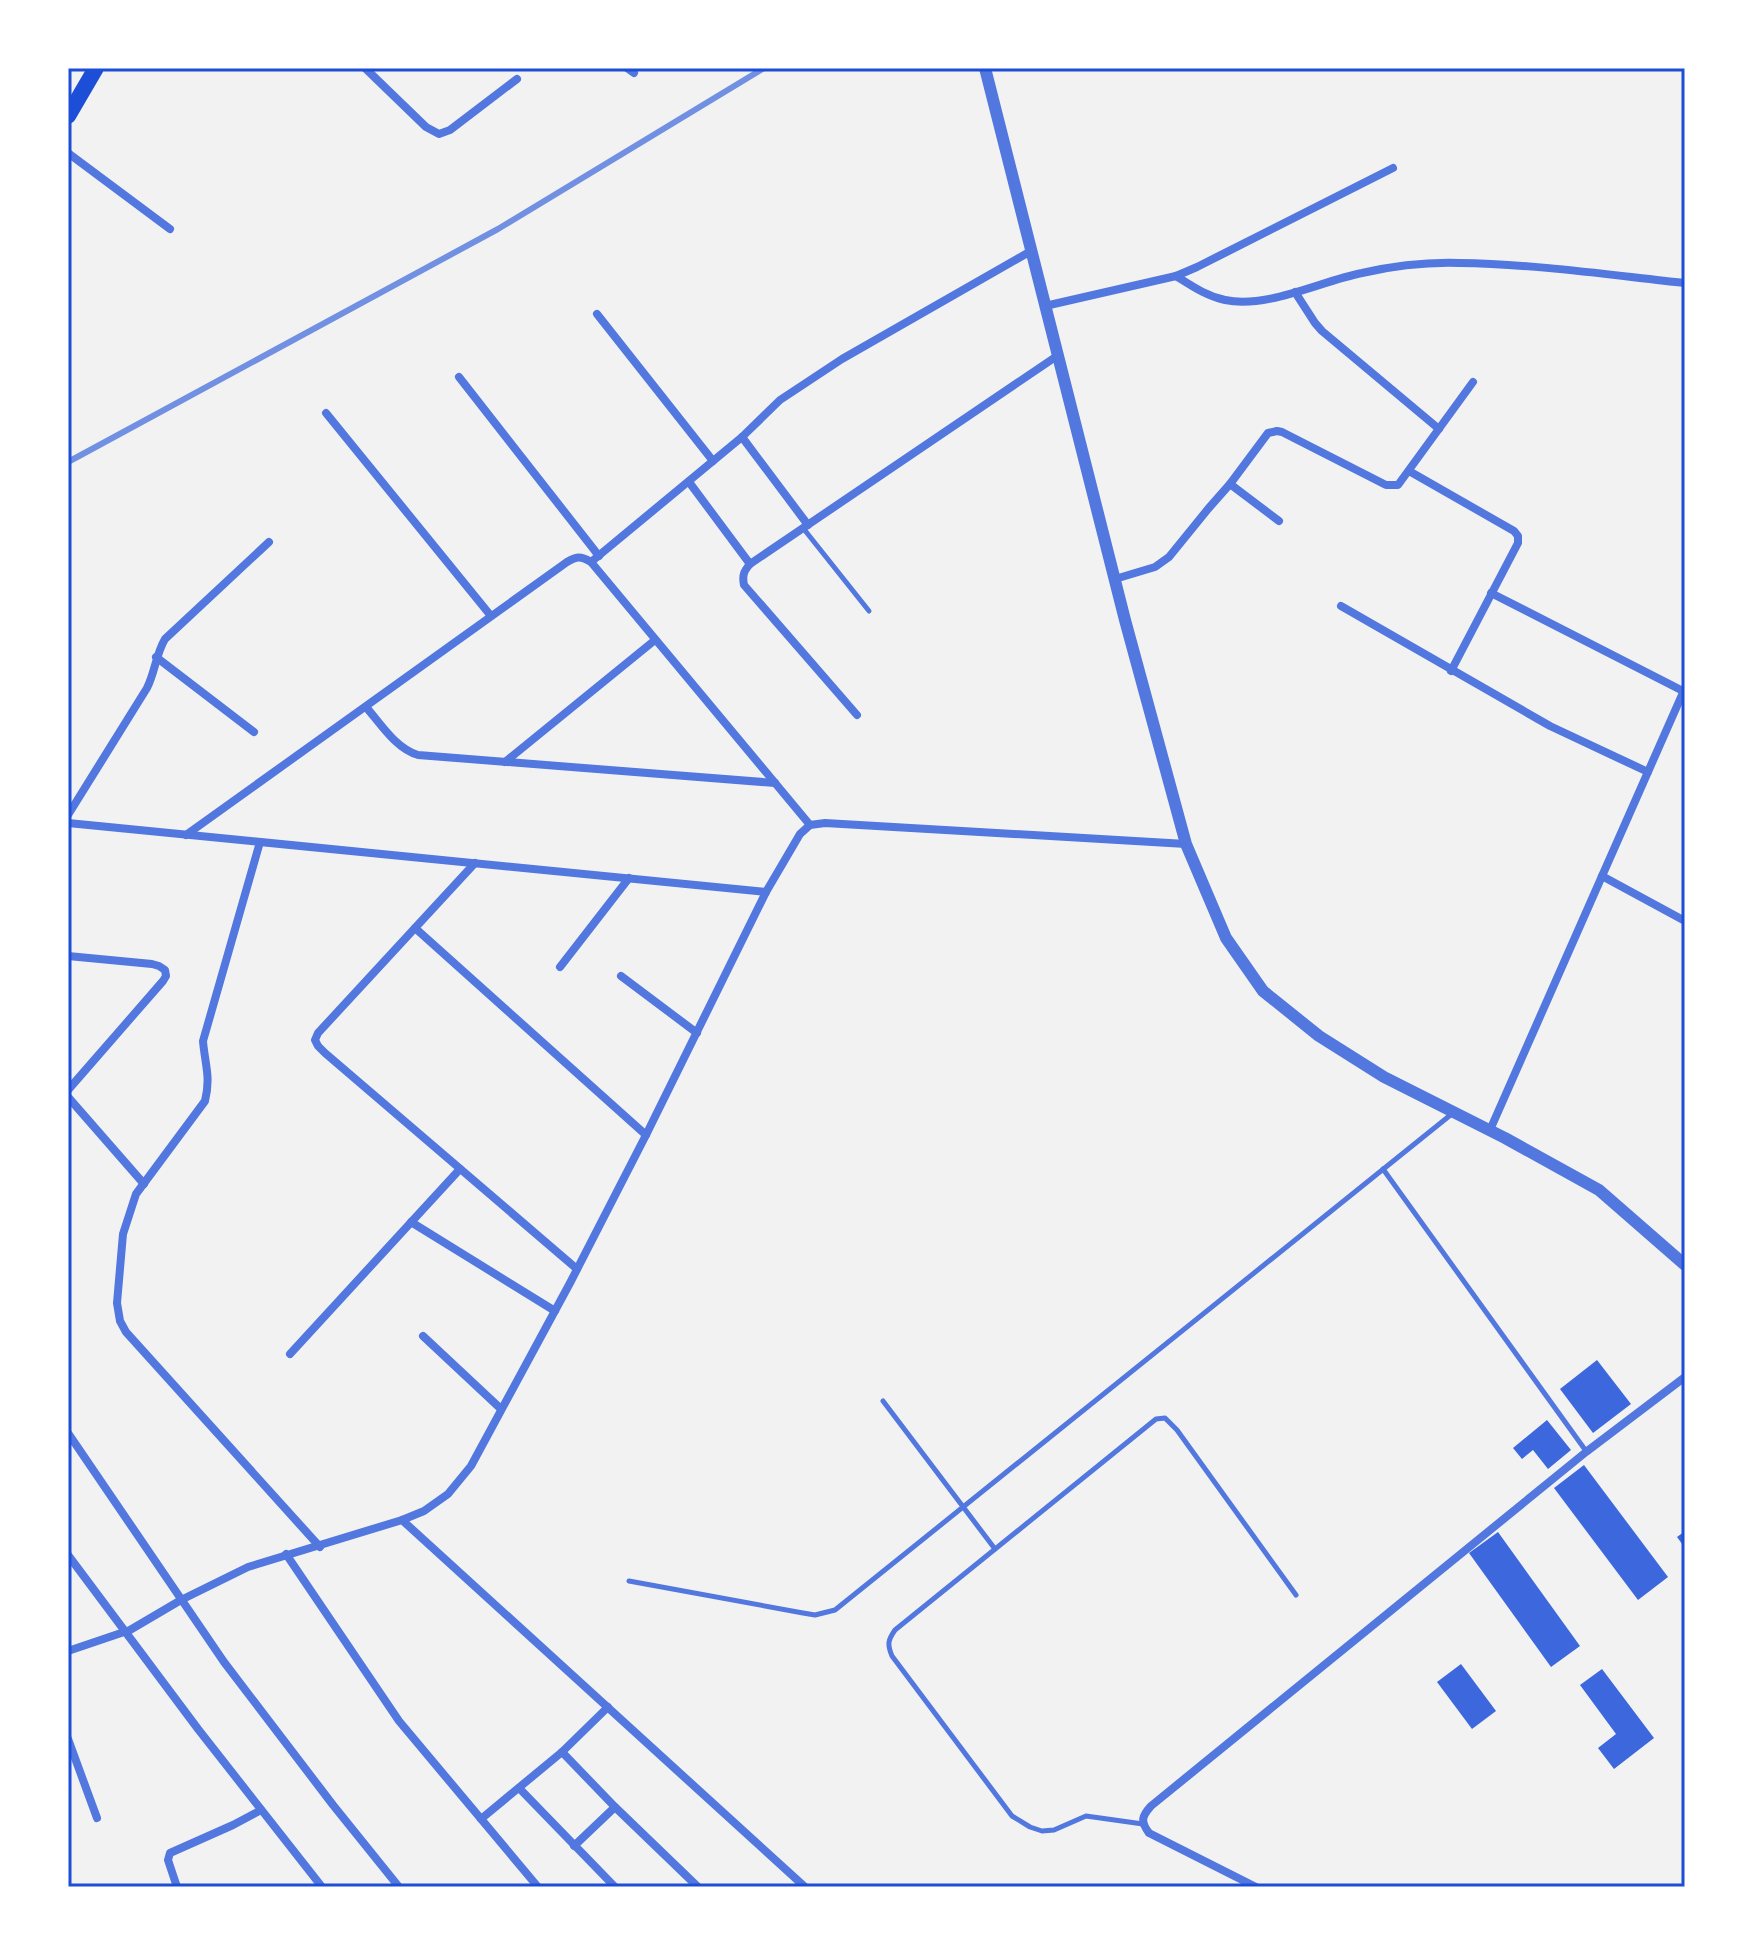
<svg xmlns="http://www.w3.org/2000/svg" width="1753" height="1955" viewBox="0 0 1753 1955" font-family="'Space Grotesk',sans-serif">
<rect width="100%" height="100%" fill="#f2f2f2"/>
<g fill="#3d67dc">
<path d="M1597,1360L1631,1404L1593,1433L1560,1389Z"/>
<path d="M1547,1420L1571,1450L1548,1469L1533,1450L1522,1459L1513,1448Z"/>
<path d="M1584,1465L1668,1577L1638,1600L1554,1488Z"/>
<path d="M1685,1531V1548L1677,1537Z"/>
<path d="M1498,1532L1580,1646L1551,1667L1469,1553Z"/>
<path d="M1461,1664L1496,1711L1472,1729L1437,1682Z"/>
<path d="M1602,1669L1654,1738L1614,1769L1598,1748L1616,1734L1580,1685Z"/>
</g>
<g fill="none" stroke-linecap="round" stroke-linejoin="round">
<g stroke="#5277de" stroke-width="5">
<path d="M803,528L869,611"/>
<path d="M1383,1169L1586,1451"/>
<path d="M883,1401L995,1549"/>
<path d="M629,1581L803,1613L815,1615L835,1610L1453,1113"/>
<path d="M1143,1824L1086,1816L1054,1830L1042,1831L1030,1827L1012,1816L892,1656C887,1644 888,1640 895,1630L1156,1419L1165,1418L1177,1430L1296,1595"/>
</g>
<g stroke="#5277de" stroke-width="8">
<path d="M365,68L426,127L439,134L450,130L517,79"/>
<path d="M627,68L634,73"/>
<path d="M68,153L170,229"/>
<path d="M1176,276C1192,286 1206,296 1225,300C1267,309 1321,281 1362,273C1393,266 1427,262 1459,263C1535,264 1610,275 1685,283"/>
<path d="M1295,292L1315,323L1322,331L1439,429"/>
<path d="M1045,306L1176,276L1197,267L1393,168"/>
<path d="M597,314L713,461"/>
<path d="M459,377L599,556"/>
<path d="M326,413L491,616"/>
<path d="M742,437L808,525"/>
<path d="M1409,471L1514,531L1518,536V543L1451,671"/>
<path d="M689,482L750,564"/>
<path d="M1230,484L1279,521"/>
<path d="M591,562L742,437L780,400L842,359L1031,251"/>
<path d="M1115,579L1155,567L1169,557L1208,509L1230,484L1268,433L1277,431L1282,432L1386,485H1398L1473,382"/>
<path d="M1491,593L1683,691"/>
<path d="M1341,606L1550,726L1648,772"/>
<path d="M156,657L254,732"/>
<path d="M366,707C380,723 396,749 418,755L775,783"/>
<path d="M857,715L744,585C742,575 744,571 750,564L1057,356"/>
<path d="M505,762L655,640"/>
<path d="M68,815L147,688C155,672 156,654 165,639L269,542"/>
<path d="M68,823L766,892"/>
<path d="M186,835L567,562C577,556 581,556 591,562L810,825"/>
<path d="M260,842L203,1041C205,1065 211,1076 205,1101L136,1194L123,1234L117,1303L120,1321L126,1332L320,1547"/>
<path d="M475,863L318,1033L315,1040L318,1046L325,1053L577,1269"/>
<path d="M1602,876L1685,921"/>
<path d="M415,928L646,1135"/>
<path d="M68,956L152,964L159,966L165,970L166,976L163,981L68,1090"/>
<path d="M560,967L629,878"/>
<path d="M621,976L697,1033"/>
<path d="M68,1097L144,1184"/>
<path d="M1490,1130L1685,688"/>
<path d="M411,1222L555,1311"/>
<path d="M423,1336L501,1409"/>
<path d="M290,1354L460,1169"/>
<path d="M68,1433L224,1662L333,1805L399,1887"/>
<path d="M402,1520L805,1887"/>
<path d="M286,1554L399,1721L538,1887"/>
<path d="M68,1555L198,1729L322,1887"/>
<path d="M68,1651L130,1630L181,1600L248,1567L402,1520L424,1511L448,1494L471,1466L570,1283L646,1135L766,892L800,834L810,825L825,823L1186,844"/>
<path d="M68,1739L97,1818"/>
<path d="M562,1752L615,1807L698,1887"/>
<path d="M519,1788L615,1887"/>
<path d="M481,1819L562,1752L608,1707"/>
<path d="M574,1846L615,1807"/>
<path d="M177,1887L168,1860L170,1853L233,1825L261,1810"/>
<path d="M1256,1887L1149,1833C1140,1821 1142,1816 1151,1806L1586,1452L1685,1377"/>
</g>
<path stroke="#5277de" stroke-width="12" d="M985,68L1125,620L1186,844L1226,938L1263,991L1319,1036L1384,1077L1505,1138L1599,1190L1685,1265"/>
<path stroke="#1d4ed8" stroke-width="16" d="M68,116L96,68"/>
<path stroke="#7290e2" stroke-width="6" d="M68,462L498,229L764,68"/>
</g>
<rect width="1753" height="1955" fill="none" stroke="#ffffff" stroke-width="140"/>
<rect x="70" y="70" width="1613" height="1815" fill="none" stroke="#1d4ed8" stroke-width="3"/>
</svg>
